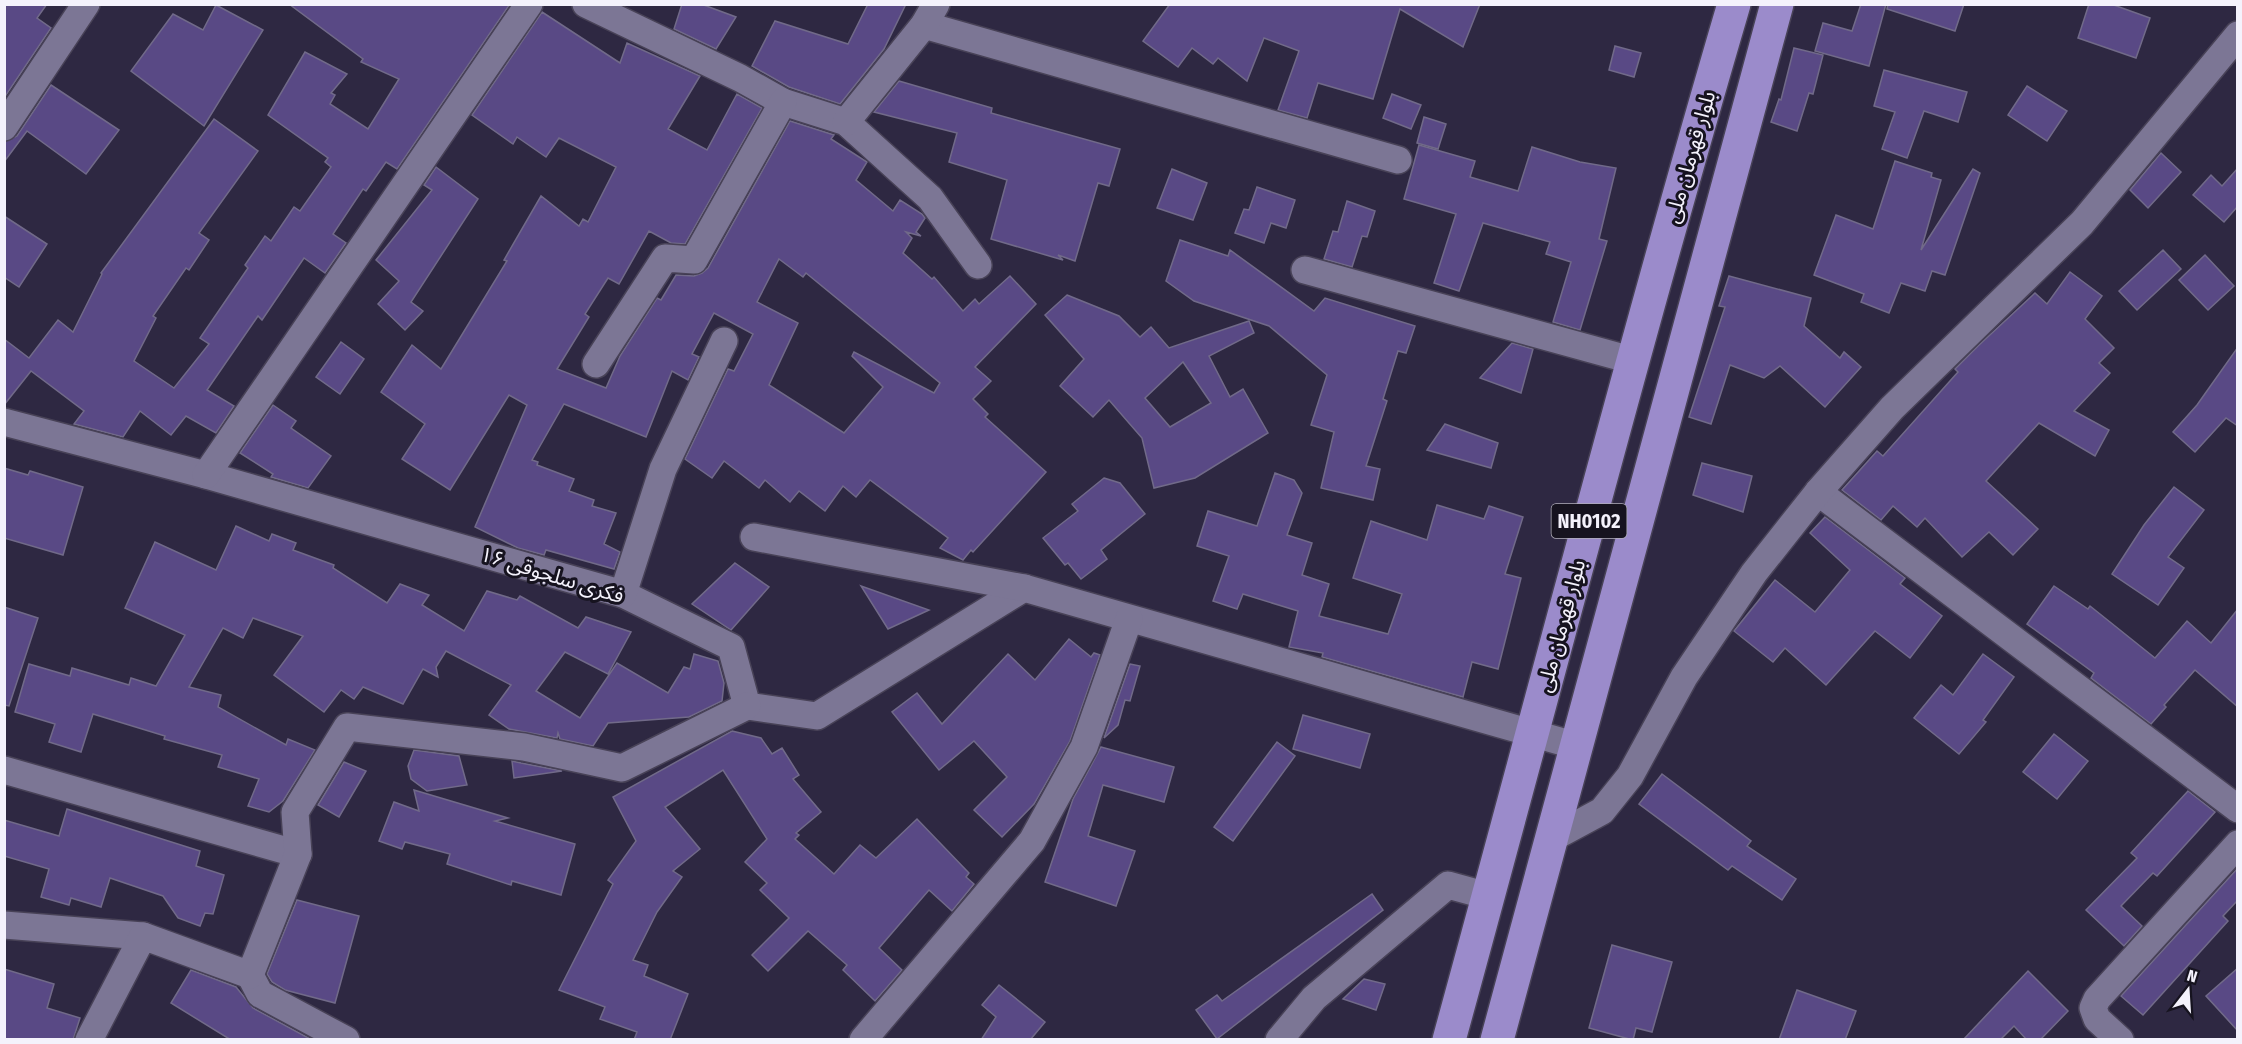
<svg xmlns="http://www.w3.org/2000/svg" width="2242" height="1044" viewBox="0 0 2242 1044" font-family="'Fira Sans Condensed','Noto Sans Arabic',sans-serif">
<rect width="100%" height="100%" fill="#2e2842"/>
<g fill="#594985" stroke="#716a89" stroke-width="1.5" fill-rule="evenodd">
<path d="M4,4H47L37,18L51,28L4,98Z"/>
<path d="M289,4H510L397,169L386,162L366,191L363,189L333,234L346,243L325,273L304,258L262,320L258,316L207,390L234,406L216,433L186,416L171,435L140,411L123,437L74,424L84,411L31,371L4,405V339L29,358L58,320L73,332L102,274L101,273L214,119L258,151L199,233L209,240L189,270L186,268L153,316L156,318L134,361L174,388L209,344L200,338L248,268L245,265L265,236L271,241L294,207L300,211L331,167L325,162L328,158L268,115L305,52L347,74L331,93L335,95L330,104L368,129L399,79L361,62L363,59Z"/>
<path d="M682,4H701L736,17L716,49L674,29Z"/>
<path d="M868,4H906L884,49L840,104L789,87L752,66L775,21L848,44Z"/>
<path d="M1170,4H1480L1463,47L1400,9L1373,99L1318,83L1307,118L1278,110L1299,51L1264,38L1247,81L1218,58L1213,64L1192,48L1178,67L1143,41Z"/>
<path d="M1861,4H1886L1869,66L1815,51L1823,23L1852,31Z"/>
<path d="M1888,4H1964L1955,31L1887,9Z"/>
<path d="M2089,4H2111L2150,18L2136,58L2078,38Z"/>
<path d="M216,5L263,30L204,126L131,71L173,14L203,30Z"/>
<path d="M542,12L620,63L627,43L700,76L668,129L707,150L737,94L762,108L685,244L671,243L649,231L619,284L608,278L585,314L589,317L557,369L606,388L620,356L657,298L661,300L676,275L694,276L702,273L708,268L790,121L834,135L831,139L867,162L856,180L893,211L900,200L922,214L925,218L916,232L921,236L906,232L912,238L903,253L932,279L934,277L963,311L975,299L979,304L1010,276L1036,304L975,367L991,381L973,399L988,414L985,417L1046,472L973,552L971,550L963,560L940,548L948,538L870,480L856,497L843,486L825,511L799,491L790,502L765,480L759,488L724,461L712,478L685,459L728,369L734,371L753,334L714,313L692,354L699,357L688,380L672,371L646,437L564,404L532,460L538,462L537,465L574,479L569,491L594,500L592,506L616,513L604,544L620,552L614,569L546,550L544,555L518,548L475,527L527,405L509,395L450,490L402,459L425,424L381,392L412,345L441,369L507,261L504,260L541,196L579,226L583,219L588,222L616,167L559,138L546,157L517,137L513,144L472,115ZM779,259L803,277L806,273L940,383L934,393L854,352L852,356L883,387L844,433L769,385L798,323L757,302Z"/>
<path d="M1615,46L1641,53L1634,77L1609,70Z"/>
<path d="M1794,48L1823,55L1813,94L1809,93L1797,131L1771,122L1779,99L1781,100Z"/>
<path d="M1884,70L1967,92L1958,122L1924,111L1907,158L1882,149L1895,112L1874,106Z"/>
<path d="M899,81L992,108L991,113L1120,149L1109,186L1098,183L1075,261L1058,255L1063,260L991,239L1007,180L949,162L957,133L874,112Z"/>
<path d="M51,85L119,130L86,174L27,131L4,162V142L17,136Z"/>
<path d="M2027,86L2067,111L2047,141L2008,115Z"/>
<path d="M1392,94L1421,105L1411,129L1383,118Z"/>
<path d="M1424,117L1446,124L1438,149L1417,143Z"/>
<path d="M1419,145L1475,161L1470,177L1518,191L1532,147L1580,162L1616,168L1599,239L1607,241L1580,330L1553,322L1571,262L1546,254L1550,242L1483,223L1459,291L1434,283L1456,214L1404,199Z"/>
<path d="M2161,153L2181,172L2148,208L2130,190Z"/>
<path d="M1895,161L1932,173L1931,177L1941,180L1921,250L1973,169L1980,173L1945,275L1932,271L1925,291L1901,283L1889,313L1861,302L1864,294L1814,275L1836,215L1873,229Z"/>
<path d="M436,167L478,199L411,302L423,311L405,330L378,304L399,281L376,260L432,190L424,185Z"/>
<path d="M2238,168V206L2224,222L2193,195L2211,175L2222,186Z"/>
<path d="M1172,169L1207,183L1193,220L1157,208Z"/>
<path d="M1257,187L1295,200L1286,228L1271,223L1264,243L1235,233L1244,209L1249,210Z"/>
<path d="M1347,201L1375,211L1367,237L1362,236L1352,267L1324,259L1333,231L1338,232Z"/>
<path d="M4,216L47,244L19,287L4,277Z"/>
<path d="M1180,240L1228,256L1230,250L1314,311L1325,298L1415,326L1406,353L1398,351L1383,399L1387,401L1366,466L1380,469L1373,500L1321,488L1334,432L1311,425L1327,375L1269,326L1194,301L1166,281Z"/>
<path d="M2163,250L2181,269L2137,310L2119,291Z"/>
<path d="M2205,255L2234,286L2208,310L2179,280Z"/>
<path d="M2070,272L2102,296L2085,319L2114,348L2099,363L2110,373L2074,411L2109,430L2095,456L2039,423L1986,481L2038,529L2013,555L1989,532L1962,557L1925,518L1917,527L1893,506L1881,520L1842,490L1877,451L1883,456L1958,372L1955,369L1978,346L2035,293L2047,304Z"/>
<path d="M1729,276L1811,298L1804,326L1840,358L1844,352L1861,367L1825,407L1780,366L1764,378L1730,365L1711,424L1689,417L1725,307L1719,306Z"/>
<path d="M1067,295L1119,316L1140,337L1151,327L1169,348L1249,321L1254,333L1209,356L1230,397L1243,389L1268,433L1195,478L1154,488L1142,438L1109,400L1093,417L1060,386L1084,359L1045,315ZM1183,362L1211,403L1170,427L1145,398Z"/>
<path d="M341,342L364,359L340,394L316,377Z"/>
<path d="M1512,343L1533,349L1521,393L1480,378Z"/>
<path d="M2238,347V426L2226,418L2195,452L2173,432L2197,405Z"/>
<path d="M273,405L296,421L291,428L331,456L308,488L271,477L273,474L240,453Z"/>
<path d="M1445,424L1498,443L1491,468L1427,450Z"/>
<path d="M1702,463L1752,476L1743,512L1693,495Z"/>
<path d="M4,468L28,475L30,471L83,487L63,555L4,538Z"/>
<path d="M1275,473L1294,480L1302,493L1287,535L1312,543L1302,575L1329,584L1319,616L1388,634L1402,594L1353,578L1371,521L1427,540L1437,505L1484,519L1489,506L1523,517L1505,574L1521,578L1498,669L1472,662L1463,697L1322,657L1323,653L1289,647L1298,611L1243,594L1237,609L1213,601L1229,556L1197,546L1208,511L1257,526Z"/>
<path d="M1104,478L1120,483L1145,514L1101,550L1107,559L1081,579L1068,563L1065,565L1043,538L1078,511L1072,504Z"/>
<path d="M2174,487L2204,510L2168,557L2184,568L2158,605L2112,574L2144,525Z"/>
<path d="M1825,517L1905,578L1900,584L1942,616L1910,658L1875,631L1826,685L1785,648L1773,662L1734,631L1775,580L1815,612L1850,570L1810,533Z"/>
<path d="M236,526L269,541L272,534L296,543L293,550L334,565L333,568L387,603L400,584L429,595L422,605L464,631L487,591L517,600L520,596L578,628L586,617L631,632L608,674L565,652L536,691L580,718L617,663L668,693L684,667L690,669L694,654L718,661L724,683L722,701L689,717L608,723L593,746L560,739L558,733L557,738L509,729L489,715L511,685L446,651L436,667L438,677L423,669L403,704L363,687L354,699L341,690L324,712L274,675L303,636L253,618L243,638L223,628L189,687L221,695L218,707L286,745L288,739L315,750L283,801L269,812L248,806L259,779L218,767L222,755L164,739L165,736L93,714L81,752L49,742L55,724L15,712L29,664L70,676L72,668L129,685L131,678L156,686L185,635L125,608L155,542L216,570Z"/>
<path d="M735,563L769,587L731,630L692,604Z"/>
<path d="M861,586L929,610L888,629Z"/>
<path d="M2054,586L2088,609L2090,606L2155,658L2187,621L2211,643L2238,609V707L2195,670L2164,705L2166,707L2151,724L2091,678L2094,673L2027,624Z"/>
<path d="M4,607L38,618L9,706L4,705Z"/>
<path d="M1069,639L1091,657L1094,653L1100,655L1070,741L1034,804L1002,837L974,810L1007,777L974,741L939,770L892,712L917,693L942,724L1008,654L1035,680Z"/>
<path d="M1983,654L2014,677L1983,720L1986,722L1959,754L1914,718L1941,685L1953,695Z"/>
<path d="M1130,664L1140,666L1130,701L1125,700L1118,725L1104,738Z"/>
<path d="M1303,715L1370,734L1360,768L1293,749Z"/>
<path d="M732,731L761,738L772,754L782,748L799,775L793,779L821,812L796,833L799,835L795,839L834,874L860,845L876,858L917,819L969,873L966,877L974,884L952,911L929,890L879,948L902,970L875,1001L843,970L847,965L808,931L768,971L752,955L789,918L760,890L767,883L745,862L767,839L723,770L665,807L700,849L673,871L682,877L657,912L633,960L648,965L644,976L688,994L670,1040H634L637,1032L600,1019L605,1007L559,990L613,884L608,880L636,841L613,797Z"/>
<path d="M2054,734L2088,761L2057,799L2023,772Z"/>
<path d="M1277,742L1295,756L1233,841L1214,827Z"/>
<path d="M1101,747L1174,767L1164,802L1103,785L1088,836L1135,851L1116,906L1045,882L1073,799Z"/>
<path d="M414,750L459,756L467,785L427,791L411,779L408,766Z"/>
<path d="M512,761L521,763L562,771L514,778Z"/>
<path d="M344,762L366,771L339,817L318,805Z"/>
<path d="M1662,774L1751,841L1747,846L1796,879L1782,900L1732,866L1728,870L1639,804Z"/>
<path d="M414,790L508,818L495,821L575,844L561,895L512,881L511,885L447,864L450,854L405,842L402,849L379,841L394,802L419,811Z"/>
<path d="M2188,791L2215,812L2157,876L2153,873L2121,906L2142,926L2124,946L2086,910L2137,858L2131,853Z"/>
<path d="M67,809L200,851L196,866L224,875L213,914L205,913L200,926L178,918L163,896L110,878L101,907L71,898L69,905L41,897L49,869L4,856V820L59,836Z"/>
<path d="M2238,868V900L2223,916L2228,921L2143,1015L2121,996Z"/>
<path d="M1372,894L1383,910L1217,1039L1196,1010L1217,995L1222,1001Z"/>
<path d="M297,900L359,916L335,1003L285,990L272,982L267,974Z"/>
<path d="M1612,945L1672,962L1652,1032L1636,1028L1633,1040L1589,1028Z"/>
<path d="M2238,968V1031L2206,996Z"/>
<path d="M4,969L54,984L47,1008L80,1018L73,1040H4Z"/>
<path d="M191,970L236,987L253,1008L312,1040H231L171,1003Z"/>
<path d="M2028,971L2068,1011L2040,1040H2027L2014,1026L2000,1040H1963Z"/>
<path d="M1364,979L1385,984L1376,1010L1343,999Z"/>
<path d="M999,985L1045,1022L1030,1040H981L996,1017L982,1005Z"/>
<path d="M1797,990L1856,1011L1845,1040H1779Z"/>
</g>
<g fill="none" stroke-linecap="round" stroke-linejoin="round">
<g stroke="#484257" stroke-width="30">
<g id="street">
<path d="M586,4L740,78L783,102L846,122L930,198L978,265"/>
<path d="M924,25L1398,160"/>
<path d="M846,122L924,25L936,4"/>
<path d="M4,127L86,4"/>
<path d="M1305,270L1631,360"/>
<path d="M596,364L665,258L694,260L783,102"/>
<path d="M4,422L206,475L623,594L731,647L747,706L817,716L1024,588"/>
<path d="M206,475L529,4"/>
<path d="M1818,492L2238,809"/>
<path d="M754,537L1024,588L1577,746"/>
<path d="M623,594L663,469L724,341"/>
<path d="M4,770L298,854"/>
<path d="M1552,838L1602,811L1630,776L1684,677L1754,573L1818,492L1892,408L2082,223L2238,35"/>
<path d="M4,925L143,936"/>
<path d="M250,975L260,994L346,1040"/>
<path d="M89,1040L143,936L250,975L298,854L295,812L347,727L524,747L622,768L747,706"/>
<path d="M863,1040L1032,841L1084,747L1129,619"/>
<path d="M1279,1040L1314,998L1448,885L1488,896"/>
<path d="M2120,1040L2097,1019L2093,1008L2097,999L2238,844"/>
</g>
</g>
<g stroke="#484257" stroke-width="36">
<g id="highway">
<path d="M1449,1040C1544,694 1633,348 1734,4"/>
<path d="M1497,1040L1777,4"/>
</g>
</g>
<use href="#street" stroke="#7c7695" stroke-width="27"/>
<use href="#highway" stroke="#9b8bcb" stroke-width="33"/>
</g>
<g text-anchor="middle" stroke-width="6" stroke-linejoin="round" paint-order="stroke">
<rect fill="#16131f" stroke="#b1afba" stroke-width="1.5" x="1551.5" y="504" width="75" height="34" rx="4.5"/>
<g font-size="20" font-weight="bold" fill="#f4f2fc">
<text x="1589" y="528">NH0102</text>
</g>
<g font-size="21" fill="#f4f2fc" stroke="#16131f">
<text transform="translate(1690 157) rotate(-74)" y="7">بلوار قهرمان ملی</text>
<text transform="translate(552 575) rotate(17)" y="7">فکری سلجوقی ۱۶</text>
<text transform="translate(1561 626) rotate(-75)" y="7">بلوار قهرمان ملی</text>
</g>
</g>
<rect width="2242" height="1044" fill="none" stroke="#f4f2fc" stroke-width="12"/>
<g transform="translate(2188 990) rotate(17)" stroke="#16131f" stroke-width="4.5" paint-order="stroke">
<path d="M0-4.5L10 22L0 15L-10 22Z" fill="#f4f2fc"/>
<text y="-9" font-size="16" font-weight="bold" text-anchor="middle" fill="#f4f2fc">N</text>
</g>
</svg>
